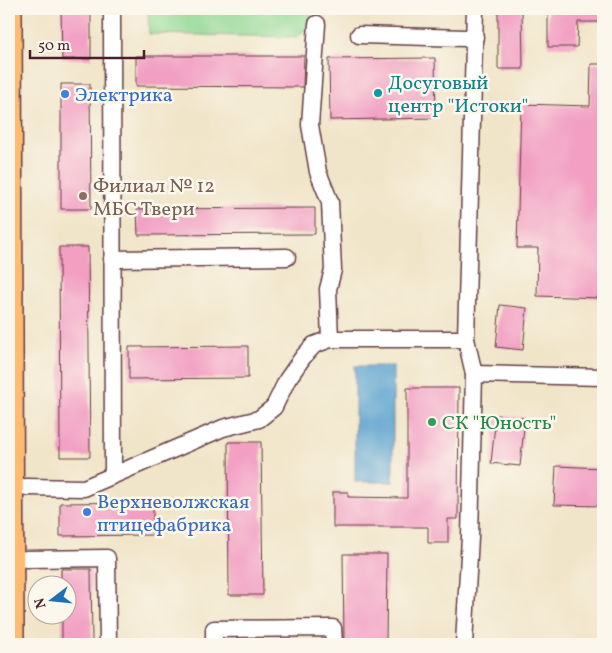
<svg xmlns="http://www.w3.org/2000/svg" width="612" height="653" viewBox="0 0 612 653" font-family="Vollkorn,serif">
<rect width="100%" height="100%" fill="#fbf7ec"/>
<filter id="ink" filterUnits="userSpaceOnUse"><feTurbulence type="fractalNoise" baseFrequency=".02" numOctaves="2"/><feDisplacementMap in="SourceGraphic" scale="10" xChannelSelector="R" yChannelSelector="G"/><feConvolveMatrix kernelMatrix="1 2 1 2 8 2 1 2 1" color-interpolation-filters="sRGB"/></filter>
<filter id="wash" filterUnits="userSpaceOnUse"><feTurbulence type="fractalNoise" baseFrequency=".0096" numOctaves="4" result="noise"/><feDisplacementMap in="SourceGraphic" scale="20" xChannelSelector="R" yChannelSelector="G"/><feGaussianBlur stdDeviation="1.12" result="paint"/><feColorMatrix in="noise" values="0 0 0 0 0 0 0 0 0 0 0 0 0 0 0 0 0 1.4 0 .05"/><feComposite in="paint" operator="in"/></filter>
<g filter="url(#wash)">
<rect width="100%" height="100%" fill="#f1e5c9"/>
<path fill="#91d893" stroke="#6e7c5f" d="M148,9H328L297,37L149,34Z"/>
<rect fill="#58a1cf" stroke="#51607d" x="355" y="366" width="38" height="116"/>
<g id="blocks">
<g fill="#f29fc2">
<path d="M61,9H91V59H62Z"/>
<path d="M498,9H522L523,69H498Z"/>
<path d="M548,9H603V22H578L577,47H548Z"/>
<path d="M136,56H304L303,87L136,86Z"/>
<path d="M435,58L436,118L330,120L329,59Z"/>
<path d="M591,64H603V298L537,296L538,248H517L521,104L590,106Z"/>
<path d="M61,84H90L91,209H61Z"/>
<path d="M315,208V234L138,235L137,209Z"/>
<path d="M59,247H88L90,457H60Z"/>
<path d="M500,305L527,308L523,350L496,347Z"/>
<path d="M248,346V378L129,379V347Z"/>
<path d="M407,388H459L458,519H448V543H428V527H333V492H348V497L407,498Z"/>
<path d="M496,415L525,418L520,466L491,463Z"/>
<path d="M228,442H261L263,595H229Z"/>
<path d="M556,466L603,468V506L554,505Z"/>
<path d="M153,502V535L60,536V503Z"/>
<path d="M343,554H387L386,644H344Z"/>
<path d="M61,569H91L92,644H62V616H68V586H61Z"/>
</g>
</g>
</g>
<g filter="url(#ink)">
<use href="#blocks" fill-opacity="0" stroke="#633d43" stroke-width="1"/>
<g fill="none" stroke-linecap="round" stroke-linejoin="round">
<g stroke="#633d43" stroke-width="19">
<g id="minor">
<path d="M112,9L113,475"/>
<path d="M317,24L310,125L318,172L330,202L333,270L328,289L330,339"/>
<path d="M359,35L465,38L475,37"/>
<path d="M112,259L287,257"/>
<path d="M474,374L603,377"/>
<path d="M26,487L84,488L223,428L259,419L274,407L287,380L303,357L314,345L330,339H466"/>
<path d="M26,559L107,558L108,644"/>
<path d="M214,644V629L333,628L334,644"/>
<path d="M464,644L470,537L474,374L466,339L475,9"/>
</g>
</g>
<g stroke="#633d43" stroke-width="24">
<path id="major" d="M11,9L13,644"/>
</g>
<use href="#minor" stroke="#fff" stroke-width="16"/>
<use href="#major" stroke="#febb71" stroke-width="21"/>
</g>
</g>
<circle fill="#0f9aa8" stroke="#fbf7ec" stroke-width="2" cx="378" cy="93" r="5"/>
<g fill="#3f7fe0" stroke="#fbf7ec" stroke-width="2">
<circle cx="65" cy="94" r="5"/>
<circle cx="87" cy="512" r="5"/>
</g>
<circle fill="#8d6e63" stroke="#fbf7ec" stroke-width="2" cx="83" cy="196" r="5"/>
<circle fill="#2e9e5b" stroke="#fbf7ec" stroke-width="2" cx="432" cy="422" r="5"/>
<g text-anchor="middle" stroke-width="5" stroke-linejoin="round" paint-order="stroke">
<g font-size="20" fill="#0d838f" stroke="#fbf7ec" text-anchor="start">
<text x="388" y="89">Досуговый<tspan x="388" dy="23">центр "Истоки"</tspan></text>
</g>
<g font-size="20" fill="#366cbe" stroke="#fbf7ec" text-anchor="start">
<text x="75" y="101">Электрика</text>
<text x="97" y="508">Верхневолжская<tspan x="97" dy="23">птицефабрика</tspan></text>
</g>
<g font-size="20" fill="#785e54" stroke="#fbf7ec" text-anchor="start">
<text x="93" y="192">Филиал № 12<tspan x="93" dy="23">МБС Твери</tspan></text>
</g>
<g font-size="20" fill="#27864d" stroke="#fbf7ec" text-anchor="start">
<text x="442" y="429">СК "Юность"</text>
</g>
</g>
<rect width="612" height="653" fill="none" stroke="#fbf7ec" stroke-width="30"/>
<g transform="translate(52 600) rotate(254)"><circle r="24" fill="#fbf7ec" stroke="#b4a19f"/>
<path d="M0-4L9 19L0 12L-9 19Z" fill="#1f6fb2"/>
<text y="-8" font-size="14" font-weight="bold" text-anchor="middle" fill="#4a1f2b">N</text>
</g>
<path d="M30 50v8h114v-8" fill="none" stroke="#4a1f2b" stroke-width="2.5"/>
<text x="38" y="50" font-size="15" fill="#4a1f2b" stroke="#fbf7ec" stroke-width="4" paint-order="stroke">50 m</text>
</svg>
